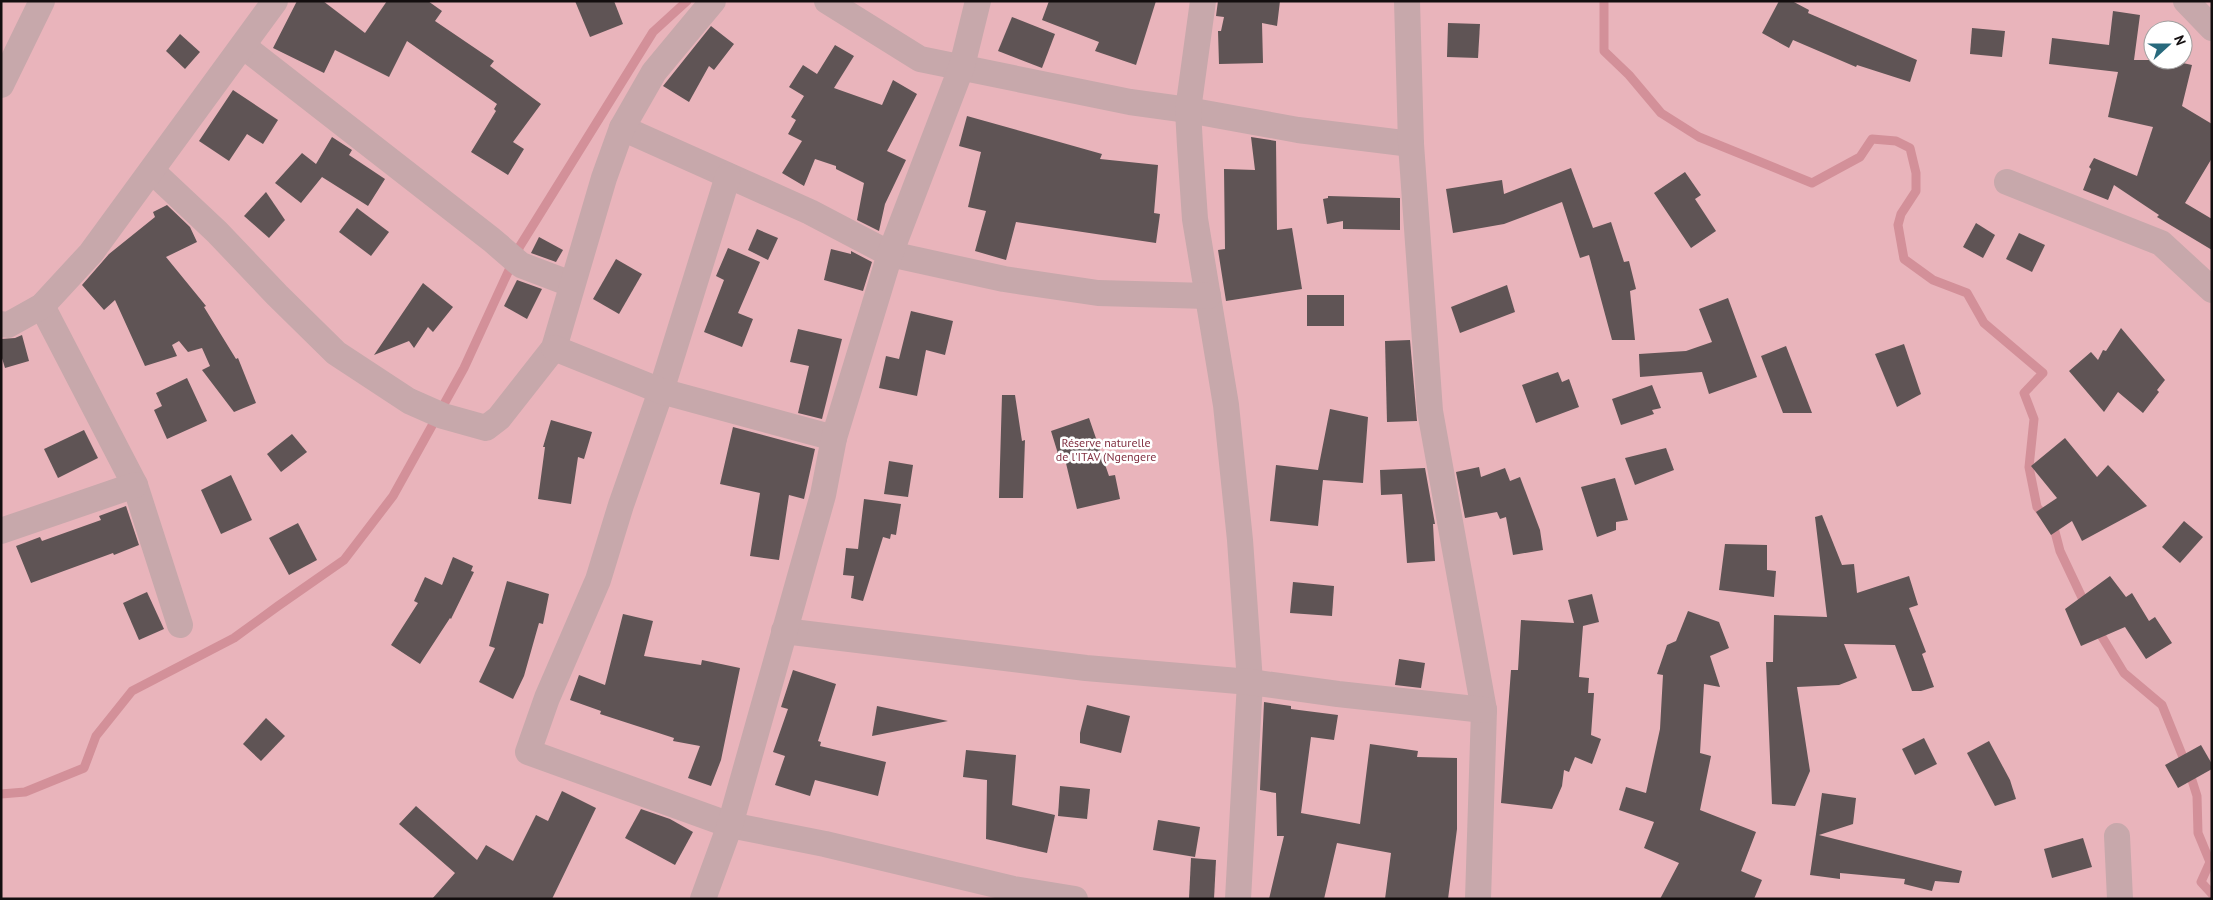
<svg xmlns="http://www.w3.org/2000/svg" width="2213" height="900" viewBox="0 0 2213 900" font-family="'PT Sans',sans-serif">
<rect width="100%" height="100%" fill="#f7e9ea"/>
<path fill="#e9b4bb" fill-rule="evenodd" d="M1,1H2212V899H1ZM2153,30H2183V60H2153Z"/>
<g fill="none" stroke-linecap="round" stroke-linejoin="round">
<g stroke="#d39099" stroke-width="9">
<path d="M1604,1V51L1629,75L1661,113L1699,137L1812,183L1860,157L1872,139L1896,141L1910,148L1916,173V191L1901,214L1898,225L1904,259L1933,280L1967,293L1984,323L2043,373L2024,393L2034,419L2029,467L2037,507L2054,528L2060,551L2086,606"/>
<path d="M2096,627L2124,673L2162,705L2191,777L2197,796L2198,833L2210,862L2201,882L2212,894"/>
<path d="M1,794L25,792L84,768L96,736L132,691L234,638L278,606L344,560L393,496L464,368L520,246L653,32L687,1"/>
</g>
</g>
<g fill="#5f5455">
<path d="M297,1H323L365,33L387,1H428L442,11L435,21L494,61L490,66L541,104L513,142L524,149L508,175L471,152L496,111L494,109L497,104L407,41L389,77L335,50L324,73L273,48Z"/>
<path d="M575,1H614L623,24L590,37Z"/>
<path d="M1049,1H1156L1136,65L1095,51L1099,42L1042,20Z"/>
<path d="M1218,1H1280L1277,26L1262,23L1263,63L1219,64L1218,31H1221L1224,17L1216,16Z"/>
<path d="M1779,1H1792L1809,10L1808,13L1917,60L1910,82L1857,65L1856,67L1793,40L1789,48L1762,33Z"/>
<path d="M2113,11L2140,15L2134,60H2169L2192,65L2182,106L2212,124V158L2185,203L2212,219V250L2157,217L2159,215L2114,185L2108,200L2083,190L2091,169L2089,167L2094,158L2137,176L2153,127L2108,117L2118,72L2049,64L2052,38L2109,45Z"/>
<path d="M1012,17L1055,34L1042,68L998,51Z"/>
<path d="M1448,23L1480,24L1478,58L1447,57Z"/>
<path d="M711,26L734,44L714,70L709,66L689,102L663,86Z"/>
<path d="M1972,28L2005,31L2002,57L1970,54Z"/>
<path d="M180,34L200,52L185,69L166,51Z"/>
<path d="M835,45L854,56L834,88L882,105L893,80L917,94L887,151L906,160L885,204L879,231L857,220L864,183L836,169V166L815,159L804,186L782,173L802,141L788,134L796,120L791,117L804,96L789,87L803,65L817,74Z"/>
<path d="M233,90L278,120L263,144L247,134L229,161L199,141Z"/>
<path d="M967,116L1102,154L1100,159L1158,165L1154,213L1160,214L1156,243L1016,222L1006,260L975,251L986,211L968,207L981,152L959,146Z"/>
<path d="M332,137L352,150L349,155L385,179L368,206L322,177L301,203L275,183L302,153L316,164Z"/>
<path d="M1251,137L1276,141L1277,230L1292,228L1302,289L1226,301L1218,250L1225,249L1224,169L1255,170Z"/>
<path d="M1571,168L1593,228L1611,222L1624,262L1629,261L1636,289L1630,291L1635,340H1612L1589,255L1580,258L1562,202L1504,224L1453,233L1446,189L1502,180L1504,194Z"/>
<path d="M1685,172L1701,195L1695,199L1716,231L1691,248L1654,193Z"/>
<path d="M266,192L285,220L269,238L244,216Z"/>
<path d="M1328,196L1400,198V230L1343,229V221L1327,224L1323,199L1328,198Z"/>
<path d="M167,205L190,227L197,242L166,257L206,306L204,307L236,359L238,358L256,403L234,412L202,370L210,366L202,348L188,352L179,341L172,345L177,356L145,366L115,300L104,310L82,285L109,254L155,217L153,212Z"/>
<path d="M357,208L389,232L371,256L339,232Z"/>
<path d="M1976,223L1995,235L1983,258L1963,247Z"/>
<path d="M757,229L778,238L768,260L748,250Z"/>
<path d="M2019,233L2045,245L2032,272L2006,259Z"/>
<path d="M539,237L563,250L556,262L531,253Z"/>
<path d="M728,248L760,262L738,313L753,319L742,347L704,332L724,280L716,276Z"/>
<path d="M831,249L851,254V251L872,262L863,291L824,280Z"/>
<path d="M616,259L642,274L619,314L593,299Z"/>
<path d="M517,280L542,289L527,319L504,306Z"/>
<path d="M423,283L453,307L433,332L428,327L414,348L409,341L374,355Z"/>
<path d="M1507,285L1515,312L1460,333L1451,307Z"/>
<rect x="1307" y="295" width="37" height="31"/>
<path d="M1728,298L1757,377L1709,394L1702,372L1640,377L1639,354L1686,351L1712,342L1699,309Z"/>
<path d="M911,311L953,321L945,355L926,350L917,396L879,388L886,356L899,359Z"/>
<path d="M2121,328L2165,380L2157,390L2159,392L2143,413L2118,392L2104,412L2069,371L2091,352L2098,360L2103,350L2106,351Z"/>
<path d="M798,329L842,339L822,419L798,413L809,366L790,362Z"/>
<path d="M22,335L29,361L5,368L1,355V339L15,338Z"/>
<path d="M1410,340L1417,421L1387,422L1385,341Z"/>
<path d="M1904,344L1921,394L1897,407L1875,354Z"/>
<path d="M1786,346L1791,359L1812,413H1783L1761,356Z"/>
<path d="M1558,372L1562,382L1569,379L1579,407L1536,423L1522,385Z"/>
<path d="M187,378L207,421L167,439L154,410L162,406L156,393Z"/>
<path d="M1652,385L1661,408L1652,410L1654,414L1621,425L1612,399Z"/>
<path d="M1002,395H1015L1022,441L1025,440L1023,498H999Z"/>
<path d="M1330,409L1368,417L1363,483L1323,480L1318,526L1270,521L1276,465L1318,470Z"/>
<path d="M1089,418L1109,476L1115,475L1120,499L1077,509L1064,455L1059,457L1051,431Z"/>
<path d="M551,420L592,432L584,459L578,457L571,504L538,499L545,447H543Z"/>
<path d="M733,427L815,449L804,499L789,495L779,560L750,556L760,493L720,484Z"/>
<path d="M84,430L98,458L58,478L44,449Z"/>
<path d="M292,434L307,452L281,472L267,454Z"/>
<path d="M2065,438L2097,477L2108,465L2147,506L2082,541L2072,521L2051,535L2036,512L2057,498L2031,466Z"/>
<path d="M1666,448L1674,470L1635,485L1625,458Z"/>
<path d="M889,461L913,465L908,497L884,494Z"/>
<path d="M1479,467L1481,477L1505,468L1510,481L1520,477L1540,530L1543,550L1513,555L1506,517L1500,519L1497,512L1465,518L1456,472Z"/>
<path d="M1425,468L1435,524H1433L1435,561L1407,563L1402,494L1381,495L1380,470Z"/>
<path d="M231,475L252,520L221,534L201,490Z"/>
<path d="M1615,478L1628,520L1616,522V530L1597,537L1581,487Z"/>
<path d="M864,499L901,504L896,535L891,534L890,539L883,537L863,601L851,598L854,576L843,575L846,548L858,549Z"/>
<path d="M126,506L139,545L114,555L113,553L31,583L16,546L40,537L42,541L101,520L99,516Z"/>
<path d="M1822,515L1842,565L1854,564L1857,593L1909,576L1918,605L1909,608L1926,652L1922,654L1934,687L1921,691H1912L1895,645L1844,644L1857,678L1839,685L1797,687L1810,771L1795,806L1772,804L1766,662H1773L1774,615L1827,617L1815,517Z"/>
<path d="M2184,521L2203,537L2180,563L2162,547Z"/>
<path d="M298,523L317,560L289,575L269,538Z"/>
<path d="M1725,544L1767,545V570L1776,571L1774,597L1719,590Z"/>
<path d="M453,557L473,566L471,571L474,572L451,619L450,618L420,664L391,645L418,603L414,601L425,577L442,585Z"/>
<path d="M2110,576L2126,597L2132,593L2149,621L2155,617L2172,643L2146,659L2125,627L2081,646L2073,628L2065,609Z"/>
<path d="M507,581L549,594L543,624L539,623L524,676L513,699L479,682L495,648L489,646Z"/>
<path d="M1293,582L1334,586L1332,616L1290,613Z"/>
<path d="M147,592L164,629L139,640L123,603Z"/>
<path d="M1592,594L1599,622L1583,626L1579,677L1589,678L1588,693H1594L1591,735L1601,739L1592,764L1575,757L1569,772L1564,770L1562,786L1552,809L1501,803L1511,670H1518L1521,620L1574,623L1568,600Z"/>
<path d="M1688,611L1719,622L1729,648L1710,656L1720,687L1704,684L1700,753L1711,756L1700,810L1756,832L1741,871L1762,880L1754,899H1660L1679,863L1644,848L1654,822L1619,810L1626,787L1646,793L1660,729L1663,675L1657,674L1667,645L1676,641Z"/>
<path d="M623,614L653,621L644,656L701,665L702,660L740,668L721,760L711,786L688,778L700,746L673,741L674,738L600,714L601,711L570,700L579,675L605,685Z"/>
<path d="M1399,659L1425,663L1421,688L1395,685Z"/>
<path d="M793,670L836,684L818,741L821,742L820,746L886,762L878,796L815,780L810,796L775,785L785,756L773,752L788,709L781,707Z"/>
<path d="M1264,702L1291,706V709L1338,715L1334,740L1311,737L1301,813L1360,824L1370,744L1418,751L1417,757L1457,758V829L1448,899H1385L1391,853L1337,843L1324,899H1269L1284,836H1277L1276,793L1260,790Z"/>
<path d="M1087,705L1130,716L1121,753L1080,743V733Z"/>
<path d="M877,706L948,721L872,736Z"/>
<path d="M266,718L285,736L261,761L243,744Z"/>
<path d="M1924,738L1937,764L1915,775L1902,749Z"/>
<path d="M1989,741L2010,780L2016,799L1995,806L1967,753Z"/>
<path d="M2201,745L2212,764V769L2178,788L2165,765Z"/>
<path d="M966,750L1016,755L1012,805L1055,815L1047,853L986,839L987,780L963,777Z"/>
<path d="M1060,786L1090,789L1087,819L1058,816Z"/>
<path d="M562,791L596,808L552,899H432L455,873L399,824L416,806L477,860L486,845L513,861L536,815L548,821Z"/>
<path d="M1822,793L1856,798L1853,824L1819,835L1962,871L1959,883L1935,881L1932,891L1904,884L1905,879L1840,873V879L1810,875Z"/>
<path d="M641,809L670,819L693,832L675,865L625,838Z"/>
<path d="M1158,820L1200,827L1195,857L1153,850Z"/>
<path d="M2083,838L2092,867L2052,878L2044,849Z"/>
<path d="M1191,858L1216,860L1214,899H1189Z"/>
</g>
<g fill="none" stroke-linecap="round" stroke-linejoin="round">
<g stroke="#c7a8ab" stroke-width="26">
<path d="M827,1L920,59L1130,102L1188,110L1298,130L1411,144"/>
<path d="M1203,1L1188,110L1190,146L1195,219L1226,405L1240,540L1250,682L1238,899"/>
<path d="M1407,1L1411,144L1430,411L1484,710L1478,899"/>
<path d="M2186,1L2212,28"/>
<path d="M243,46L492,240L521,265L571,284"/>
<path d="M1,85L42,1"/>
<path d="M622,128L810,212L890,254L1004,279L1098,293L1208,296"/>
<path d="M152,171L217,232L277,295L336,353L409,401L443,416L486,428L499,418L554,348L604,178L622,128L654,72L713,1"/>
<path d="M728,176L661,391L621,505L598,580L547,698L528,752L730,825L825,844L1013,889L1075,899"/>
<path d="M2007,182L2161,243L2212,290"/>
<path d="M42,306L135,485L180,625"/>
<path d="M1,324L8,325L42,306L91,253L275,1"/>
<path d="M554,348L661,391L834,438"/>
<path d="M1,531L135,485"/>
<path d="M784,631L1086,668L1250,682L1338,694L1484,710"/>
<path d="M2117,836L2120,899"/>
<path d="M703,899L730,825L823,495L834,438L890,254L962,66L978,1"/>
</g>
</g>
<g text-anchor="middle" stroke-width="5" stroke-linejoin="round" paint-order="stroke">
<g font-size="12" fill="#823142" stroke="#fff">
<text x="1106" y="447">Réserve naturelle<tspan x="1106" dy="14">de l'ITAV (Ngengere</tspan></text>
</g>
</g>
<rect width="2213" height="900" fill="none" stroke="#130e0f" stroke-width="5"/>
<g transform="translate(2168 45) rotate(69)"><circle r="24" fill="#ffffff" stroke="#a19f9f"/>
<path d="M0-4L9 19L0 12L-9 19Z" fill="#286a7d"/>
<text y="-8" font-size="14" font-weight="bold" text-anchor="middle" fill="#130e0f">N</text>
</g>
</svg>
